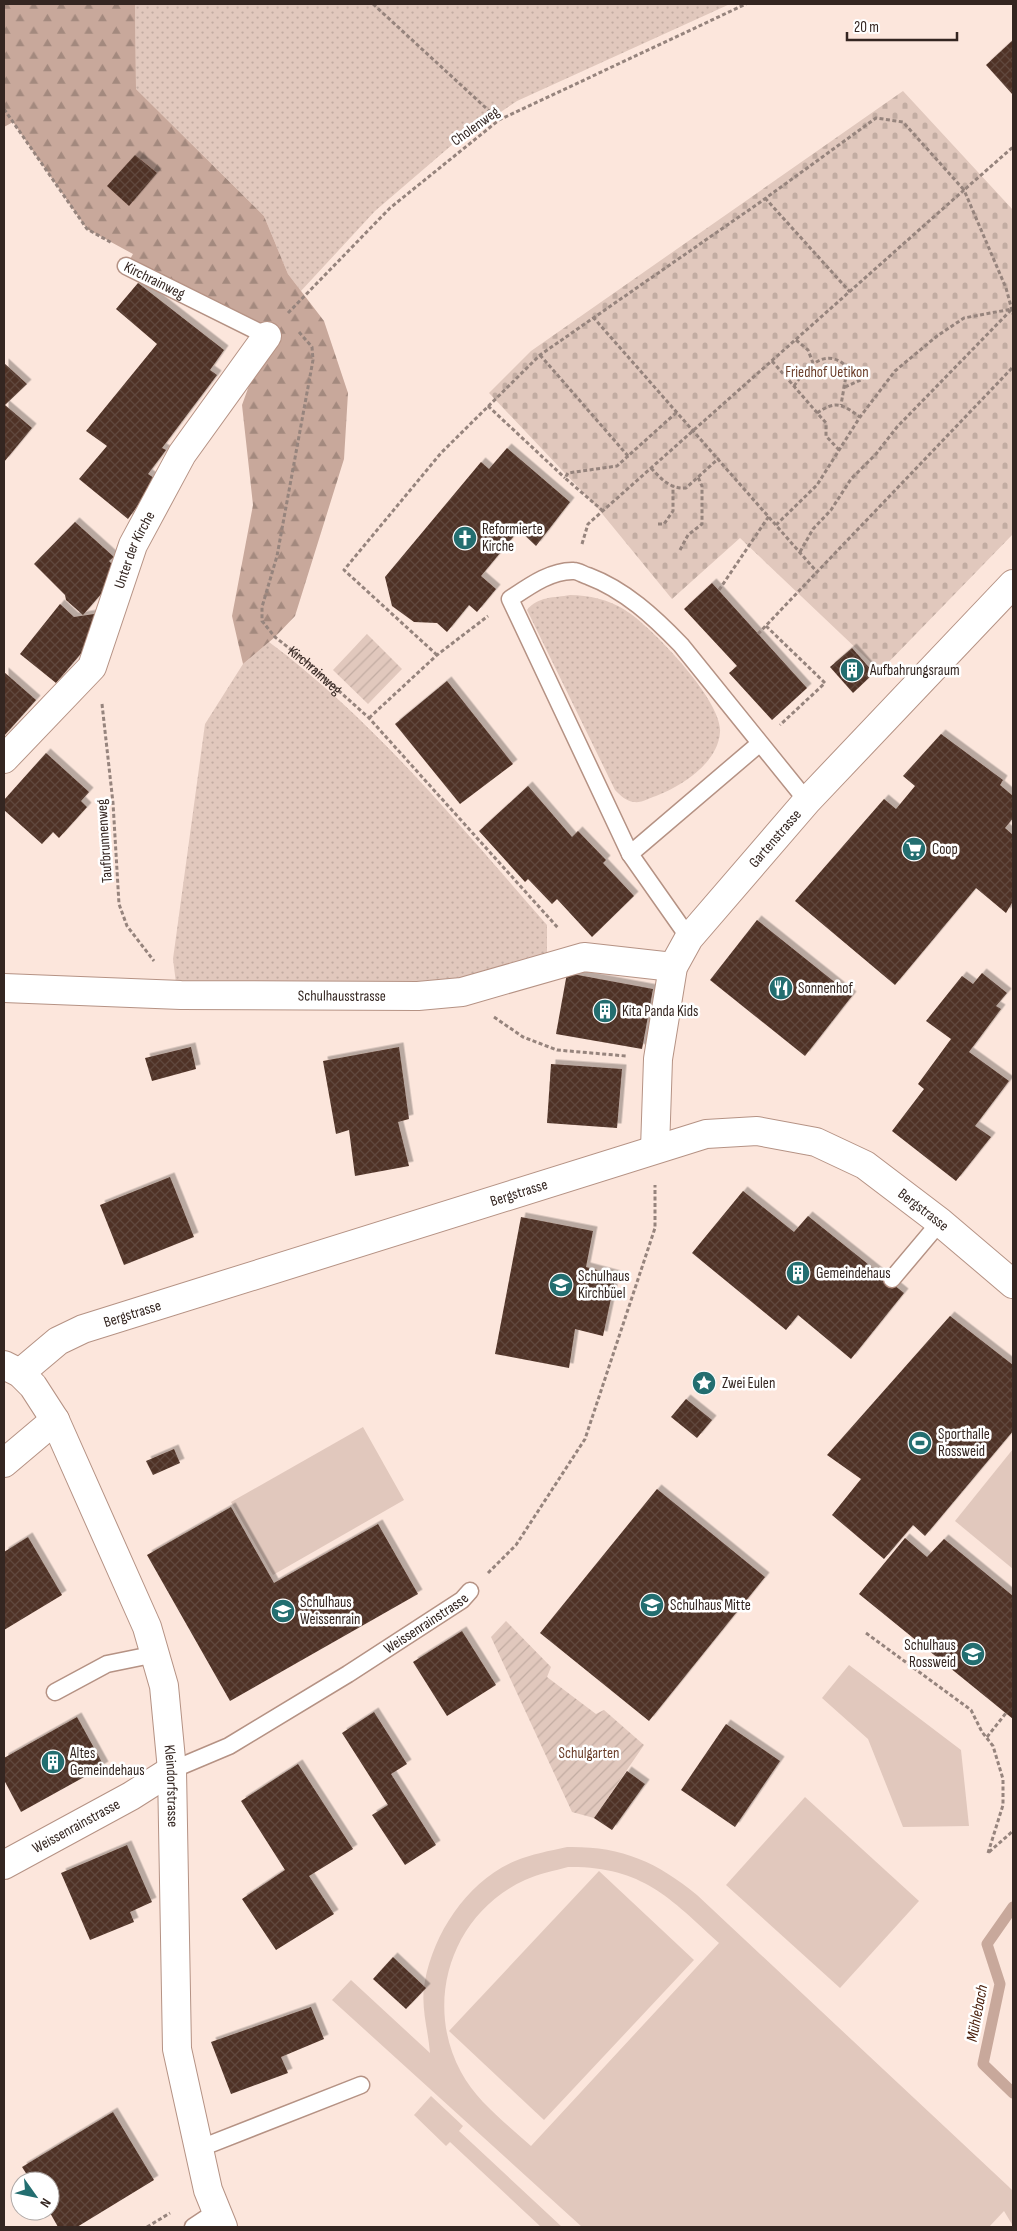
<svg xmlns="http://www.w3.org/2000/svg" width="1017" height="2231" viewBox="0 0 1017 2231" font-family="'Sofia Sans Condensed',sans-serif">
<defs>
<pattern id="grass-dots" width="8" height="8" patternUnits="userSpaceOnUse" patternTransform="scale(1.25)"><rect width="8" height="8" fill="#e1c8bd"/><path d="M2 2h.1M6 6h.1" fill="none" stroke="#c2aca2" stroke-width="1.8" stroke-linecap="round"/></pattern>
<pattern id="forest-firs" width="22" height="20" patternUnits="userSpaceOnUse" patternTransform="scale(1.25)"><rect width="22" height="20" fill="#c8a89b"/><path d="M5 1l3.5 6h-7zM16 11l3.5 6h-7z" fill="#a3897e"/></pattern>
<pattern id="cemetery-stones" width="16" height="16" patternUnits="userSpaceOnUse" patternTransform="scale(1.25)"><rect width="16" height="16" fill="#e1c8bd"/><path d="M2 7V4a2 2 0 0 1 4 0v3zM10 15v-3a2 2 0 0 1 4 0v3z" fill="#c2aca2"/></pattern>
<pattern id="garden-furrows" width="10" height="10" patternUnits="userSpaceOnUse" patternTransform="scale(1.25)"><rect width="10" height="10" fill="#e1c8bd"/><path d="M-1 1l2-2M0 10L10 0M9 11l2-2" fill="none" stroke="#c2aca2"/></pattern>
<pattern id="building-cross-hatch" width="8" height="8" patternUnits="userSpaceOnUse" patternTransform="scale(1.25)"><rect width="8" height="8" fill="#4f3226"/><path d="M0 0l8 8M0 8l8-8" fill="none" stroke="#60473c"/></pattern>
<filter id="shadow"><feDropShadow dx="4.5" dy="-4.5" stdDeviation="0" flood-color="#0004"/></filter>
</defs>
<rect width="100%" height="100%" fill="#fce6dc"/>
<g fill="url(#grass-dots)">
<path d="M135,4H730L517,101L453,144L375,211L301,291L288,274L264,216L136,89Z"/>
<path d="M570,595C588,595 610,600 625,610C651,626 723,701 720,732C718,763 682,786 656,796C649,798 642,803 634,802C626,801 621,796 615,790L527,610C538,596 554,598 570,595Z"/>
<path d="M269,642C375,721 460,826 547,925V954L468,979L414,985L176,983L173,959L205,724L243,664Z"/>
</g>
<path fill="url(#forest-firs)" d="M4,4H135L136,89L264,216L288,274L324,321L348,393L344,459L295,616L275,637L243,664L232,616L253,505L242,405L267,336L126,266L133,254L87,229L13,122L4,127Z"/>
<path fill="url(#cemetery-stones)" d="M903,91L1013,210V534L880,671L740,538L672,599L595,505L489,393L531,351Z"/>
<g fill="url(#garden-furrows)">
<path d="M367,634L402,669L368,704L333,670Z"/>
<path d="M506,1621L551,1667L547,1677L596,1714L604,1710L644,1745L594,1818L572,1812L491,1637Z"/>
</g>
<g fill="#e1c8bd" fill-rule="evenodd">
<path d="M363,1427L404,1500L273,1575L231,1502Z"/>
<path d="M1013,1449V1569L955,1521Z"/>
<path d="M849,1665L961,1750L969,1826L903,1827L868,1739L822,1698Z"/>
<path d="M805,1797L919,1901L840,1988L726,1885Z"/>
<path d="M567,1847C620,1846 656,1861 697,1895L1008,2186L1013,2191V2226L1004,2211L989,2227H582L332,2000L351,1980L430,2053C428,2029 420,2005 425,1981C434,1932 468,1881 515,1861C532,1854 549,1851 567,1847ZM568,1867C641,1866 669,1897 719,1943L531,2146C506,2123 477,2102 461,2072C423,2002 452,1913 525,1880C538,1874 553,1871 568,1867Z"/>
<path d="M599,1871L694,1960L544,2120L449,2031Z"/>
<path d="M431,2096L463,2126L459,2131L562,2227H541L450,2142L446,2146L414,2115Z"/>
</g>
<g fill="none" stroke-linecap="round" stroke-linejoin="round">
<path stroke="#c8a89b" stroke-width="11" d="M1013,1907L987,1944L1000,1984L983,2064L1013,2093"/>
</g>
<g fill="url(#building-cross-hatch)" filter="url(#shadow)">
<path d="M1013,40V95L986,65Z"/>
<path d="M135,155L157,173L129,206L107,186Z"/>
<path d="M138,283L224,350L210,370L217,375L162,448L166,450L148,474L160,482L144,504L141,501L128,519L79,479L107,446L86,431L157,344L116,309Z"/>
<path d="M4,363L27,384L5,405L32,428L4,462Z"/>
<path d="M507,448L570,502L536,546L519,530L481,576L496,589L477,612L469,605L447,632L437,623L414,622L392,606L385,577L481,462L489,469Z"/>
<path d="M75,522L114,557L109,561L120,572L83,615L66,600L65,595L34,564Z"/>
<path d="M712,583L807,688L772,720L729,673L737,666L684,609Z"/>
<path d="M60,604L74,617L94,614L102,620L95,637L56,683L20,654Z"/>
<path d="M852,648L874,673L853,693L830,667Z"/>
<path d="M4,672L36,700L4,736Z"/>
<path d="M447,681L513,764L460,804L395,724Z"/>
<path d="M941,734L1003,780L1000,785L1013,796V818L1005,828L1013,835V901L1006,913L976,888L895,985L795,901L884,799L896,809L915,786L903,776Z"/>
<path d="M46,753L89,792L81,801L87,807L59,838L53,832L42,844L4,810V800Z"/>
<path d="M528,786L572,837L578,831L606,860L603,863L634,896L592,937L557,899L552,904L528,879L525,882L479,831Z"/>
<path d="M757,920L852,996L805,1056L710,980Z"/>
<path d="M567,973L653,989L642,1049L556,1034Z"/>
<path d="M982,973L1007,993L996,1006L1001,1009L969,1052L1009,1081L975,1126L991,1137L956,1181L892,1131L924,1089L918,1084L951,1039L926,1021L962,976L973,984Z"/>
<path d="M191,1047L196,1069L152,1081L145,1058Z"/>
<path d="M399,1047L409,1119L398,1122L409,1166L355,1176L349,1130L336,1134L323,1061Z"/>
<path d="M551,1064L622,1069L617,1128L547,1123Z"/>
<path d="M170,1177L194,1237L124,1265L100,1205Z"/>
<path d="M743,1191L794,1232L808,1216L904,1293L851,1359L798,1315L786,1330L692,1253Z"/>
<path d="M521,1217L593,1231L586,1267L616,1275L603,1336L575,1329L569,1368L495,1354Z"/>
<path d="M950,1316L1013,1365V1431L925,1536L913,1525L884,1559L832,1515L861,1479L827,1455Z"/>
<path d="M686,1399L712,1420L697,1438L671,1417Z"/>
<path d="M174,1449L180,1463L153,1475L146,1461Z"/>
<path d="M657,1489L765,1577L649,1721L540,1633Z"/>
<path d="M231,1507L274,1583L378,1524L418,1594L230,1701L147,1555Z"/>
<path d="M28,1537L62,1595L4,1630V1552Z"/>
<path d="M905,1538L927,1557L944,1539L1013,1596V1719L859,1594Z"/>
<path d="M462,1631L496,1685L447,1716L413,1662Z"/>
<path d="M374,1712L407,1764L391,1774L436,1845L405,1865L372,1815L388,1805L342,1733Z"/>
<path d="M77,1717L104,1766L21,1812L4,1780V1758Z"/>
<path d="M726,1724L780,1761L735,1827L681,1790Z"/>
<path d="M298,1764L353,1849L309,1876L334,1914L276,1950L242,1899L285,1870L241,1801Z"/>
<path d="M627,1771L645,1784L612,1830L594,1818Z"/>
<path d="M127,1845L152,1902L130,1912L134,1922L90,1940L61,1873Z"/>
<path d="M393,1957L426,1988L406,2009L373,1979Z"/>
<path d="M311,2007L324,2039L281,2057L288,2073L231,2094L211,2042Z"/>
<path d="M113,2112L154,2180L77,2227H58L49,2211L50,2181H31L22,2167Z"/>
</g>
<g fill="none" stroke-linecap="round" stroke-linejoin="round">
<g stroke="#b59284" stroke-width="19">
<g id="service">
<path id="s2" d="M126,266L267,336"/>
<path d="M630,854L759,744"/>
<path d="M689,938L630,854L510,599C528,587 551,570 574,571C578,571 584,575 588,576C625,590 654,617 681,645L807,801"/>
<path d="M892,1279L940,1222"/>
<path d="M55,1692L107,1664L156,1654"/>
<path id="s3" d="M172,1770L229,1746L348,1674L462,1600L470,1591"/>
<path d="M198,2149L361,2085"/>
<path d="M193,2227L217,2211"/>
</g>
</g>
<g stroke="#b59284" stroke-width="30">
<g id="minor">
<path id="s4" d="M4,759L92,667L133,545L182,454L267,336"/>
<path id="s5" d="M4,988L181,995L418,996L462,992L584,957L673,967"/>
<path id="s6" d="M655,1149L658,1059L673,967L689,938L807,801L1013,584"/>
<path id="s7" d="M20,1373L58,1341L83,1329L706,1134L757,1131L816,1142L865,1165L940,1222L1013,1284"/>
<path d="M4,1463L55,1420"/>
<path id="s8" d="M4,1865L131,1796L172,1770"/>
</g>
</g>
<g stroke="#b59284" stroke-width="30">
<g id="tertiary">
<path id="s9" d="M4,1365L20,1373L33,1386L55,1420L147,1627L164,1686L172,1770L177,2049L208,2190L223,2227"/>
</g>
</g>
<g stroke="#96847d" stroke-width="3" stroke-dasharray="4 2.5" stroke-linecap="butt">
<path d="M373,4L499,120"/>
<path d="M4,109L87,229L112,243"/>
<path d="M765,198L850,292"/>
<path d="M288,313L390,208L499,120L746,4"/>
<path d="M593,317L817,572L1013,367"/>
<path id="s1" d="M299,332L312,347L313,360L277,556L262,607V621L275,637L309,664L369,718L559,929"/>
<path d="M796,340L808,350L813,363"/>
<path d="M540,355L628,456L677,412"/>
<path d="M772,361L826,423V436L840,451"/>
<path d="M794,386C806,369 824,346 846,366L847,370L841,405"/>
<path d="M845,387L863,379"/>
<path d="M488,406L565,478"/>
<path d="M817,413C836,400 842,404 860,417"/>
<path d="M651,468C661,479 670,489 686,488L719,458"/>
<path d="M603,511L565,478L568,473L617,466L628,456"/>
<path d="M658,524H664L673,511V486"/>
<path d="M776,525L817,485L860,417L895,371L937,336L964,318L1012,309"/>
<path d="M582,544L588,524L964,190L1006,288L1013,314"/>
<path d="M680,550L688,535L702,524V486L698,477"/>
<path d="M800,552L813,529L831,510L851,479L876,454L897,427L1011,310"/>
<path d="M719,590L769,516"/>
<path d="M766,626L825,683L780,725"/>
<path d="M758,634L817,572"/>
<path d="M437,655L344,570L441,453L540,355L759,203L876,118L903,122L964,190L1013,147"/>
<path d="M102,704L113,803L119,904L127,926L154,961"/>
<path d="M369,718L437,655L488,616"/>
<path d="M494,1017L523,1037L557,1050L626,1056"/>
<path d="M488,1573L516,1545L585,1439L655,1228V1185"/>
<path d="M866,1633L971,1710L982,1732L993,1746L1003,1779V1805L988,1853"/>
<path d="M987,1737L1006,1713"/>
<path d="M989,1852L1013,1831"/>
<path d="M147,2227L170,2213"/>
</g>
<use href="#service" stroke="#fff" stroke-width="16"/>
<use href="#minor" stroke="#fff" stroke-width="28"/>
<use href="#tertiary" stroke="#fff" stroke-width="28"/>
</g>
<defs>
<g id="church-disc" transform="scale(1.25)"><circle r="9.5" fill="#236e70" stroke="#fff"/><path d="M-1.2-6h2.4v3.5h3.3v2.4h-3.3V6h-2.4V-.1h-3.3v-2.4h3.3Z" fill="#fff"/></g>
<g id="building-disc" transform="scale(1.25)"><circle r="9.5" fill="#236e70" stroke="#fff"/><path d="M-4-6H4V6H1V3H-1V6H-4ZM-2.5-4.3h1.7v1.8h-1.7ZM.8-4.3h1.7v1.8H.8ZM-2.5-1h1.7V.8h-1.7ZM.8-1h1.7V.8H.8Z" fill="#fff"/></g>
<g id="supermarket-disc" transform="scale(1.25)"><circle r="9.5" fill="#236e70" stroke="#fff"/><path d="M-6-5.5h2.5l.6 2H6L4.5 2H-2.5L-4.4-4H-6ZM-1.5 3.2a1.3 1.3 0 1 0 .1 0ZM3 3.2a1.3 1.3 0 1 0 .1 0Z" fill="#fff"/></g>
<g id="restaurant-disc" transform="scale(1.25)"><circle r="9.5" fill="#236e70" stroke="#fff"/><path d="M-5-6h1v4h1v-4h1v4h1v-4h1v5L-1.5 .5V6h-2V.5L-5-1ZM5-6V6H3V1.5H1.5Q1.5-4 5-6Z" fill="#fff"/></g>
<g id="school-disc" transform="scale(1.25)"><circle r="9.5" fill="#236e70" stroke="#fff"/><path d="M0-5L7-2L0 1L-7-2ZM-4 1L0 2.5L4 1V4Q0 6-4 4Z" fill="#fff"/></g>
<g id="sight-disc" transform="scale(1.25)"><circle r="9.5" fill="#236e70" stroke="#fff"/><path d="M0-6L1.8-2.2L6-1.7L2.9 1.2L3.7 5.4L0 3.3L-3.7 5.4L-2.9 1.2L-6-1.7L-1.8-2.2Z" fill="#fff"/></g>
<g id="stadium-disc" transform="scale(1.25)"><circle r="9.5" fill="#236e70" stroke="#fff"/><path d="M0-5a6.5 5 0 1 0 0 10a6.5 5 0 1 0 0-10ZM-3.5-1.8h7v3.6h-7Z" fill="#fff"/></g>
</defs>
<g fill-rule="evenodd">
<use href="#church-disc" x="465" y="538"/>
<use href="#building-disc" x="852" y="670"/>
<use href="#supermarket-disc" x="914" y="849"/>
<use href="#restaurant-disc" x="781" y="988"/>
<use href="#building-disc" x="605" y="1011"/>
<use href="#building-disc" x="798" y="1273"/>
<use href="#school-disc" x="561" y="1285"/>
<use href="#sight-disc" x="704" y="1383"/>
<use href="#stadium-disc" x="920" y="1443"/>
<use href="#school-disc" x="652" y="1605"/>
<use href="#school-disc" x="283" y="1611"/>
<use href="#school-disc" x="973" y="1654"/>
<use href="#building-disc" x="53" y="1762"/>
</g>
<g text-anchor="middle" stroke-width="5" stroke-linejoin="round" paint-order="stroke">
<g font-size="15" fill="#342621" stroke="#fff">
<text transform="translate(475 126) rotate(-36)" y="5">Cholenweg</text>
<text dy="5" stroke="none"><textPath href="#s2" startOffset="32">Kirchrainweg</textPath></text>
<text dy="5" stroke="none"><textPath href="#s4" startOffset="252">Unter der Kirche</textPath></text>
<text dy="5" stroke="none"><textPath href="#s1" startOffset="372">Kirchrainweg</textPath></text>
<text dy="5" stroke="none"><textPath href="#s6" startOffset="348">Gartenstrasse</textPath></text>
<text transform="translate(104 841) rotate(-94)" y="5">Taufbrunnenweg</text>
<text dy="5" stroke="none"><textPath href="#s5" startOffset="338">Schulhausstrasse</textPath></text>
<text dy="5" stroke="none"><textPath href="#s7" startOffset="534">Bergstrasse</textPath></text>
<text dy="5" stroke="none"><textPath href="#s7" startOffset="969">Bergstrasse</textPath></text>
<text dy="5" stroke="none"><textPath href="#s7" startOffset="129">Bergstrasse</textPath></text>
<text dy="5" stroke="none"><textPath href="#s3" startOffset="294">Weissenrainstrasse</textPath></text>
<text dy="5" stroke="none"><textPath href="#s9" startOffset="465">Kleindorfstrasse</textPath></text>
<text dy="5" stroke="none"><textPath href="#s8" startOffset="82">Weissenrainstrasse</textPath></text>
</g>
<g font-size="15" fill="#6b3e2a" stroke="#fff">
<text x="827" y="377">Friedhof Uetikon</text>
<text x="589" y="1758">Schulgarten</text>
</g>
<g font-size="15" fill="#342621" stroke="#fff" text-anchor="start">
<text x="482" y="534">Reformierte<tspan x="482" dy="17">Kirche</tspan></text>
<text x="870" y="675">Aufbahrungsraum</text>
<text x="932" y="854">Coop</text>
<text x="798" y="993">Sonnenhof</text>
<text x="622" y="1016">Kita Panda Kids</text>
<text x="816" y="1278">Gemeindehaus</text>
<text x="578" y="1281">Schulhaus<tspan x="578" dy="17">Kirchbüel</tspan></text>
<text x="722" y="1388">Zwei Eulen</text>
<text x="938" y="1439">Sporthalle<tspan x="938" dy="17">Rossweid</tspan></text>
<text x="300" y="1607">Schulhaus<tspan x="300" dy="17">Weissenrain</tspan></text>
<text x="670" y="1610">Schulhaus Mitte</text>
<text x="956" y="1650" text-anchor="end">Schulhaus<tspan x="956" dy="17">Rossweid</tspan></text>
<text x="70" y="1758">Altes<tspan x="70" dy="17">Gemeindehaus</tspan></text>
</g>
<g font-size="16" font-style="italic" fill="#4b200d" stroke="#fff">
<text transform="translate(976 2013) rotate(-79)" y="6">Mühlebach</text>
</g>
</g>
<rect width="1017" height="2231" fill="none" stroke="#342621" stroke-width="10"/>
<g transform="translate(35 2196) rotate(123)"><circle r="24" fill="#ffffff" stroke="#aea8a6"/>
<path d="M0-4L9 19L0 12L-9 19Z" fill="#236e70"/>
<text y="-8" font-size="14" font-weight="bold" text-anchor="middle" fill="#342621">N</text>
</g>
<path d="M847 32v8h110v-8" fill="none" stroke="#342621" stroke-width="2.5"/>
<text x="854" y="32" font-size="15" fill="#342621" stroke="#ffffff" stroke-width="4" paint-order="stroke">20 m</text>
</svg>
